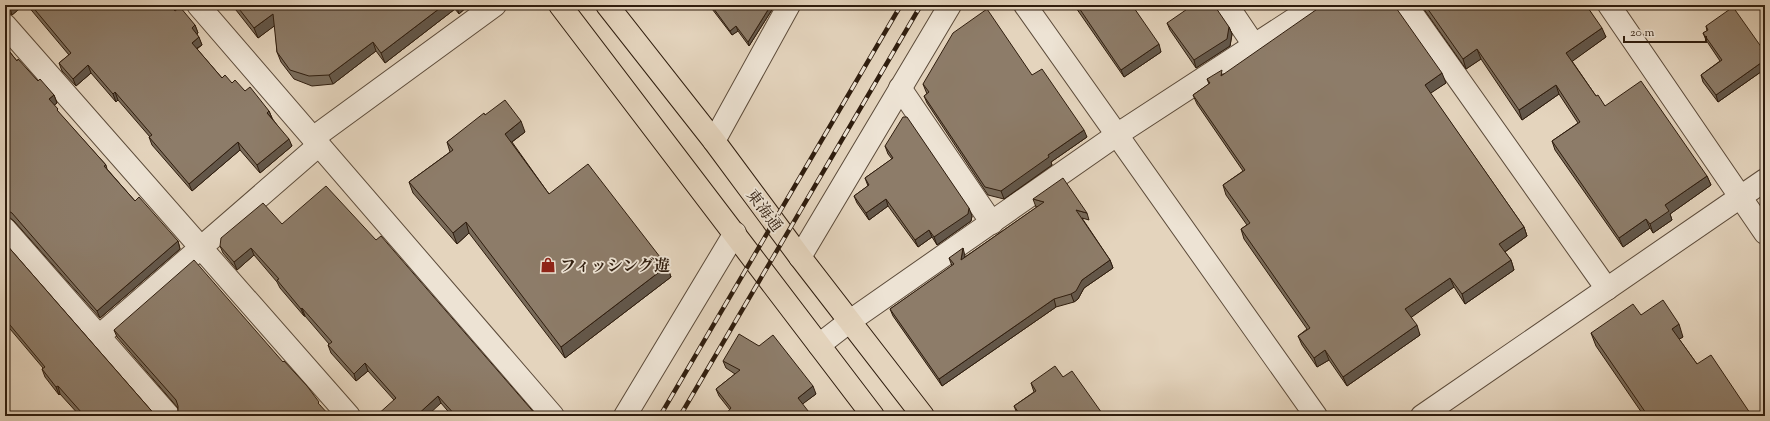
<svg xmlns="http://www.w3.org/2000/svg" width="1770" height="421" viewBox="0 0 1770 421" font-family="'Sorts Mill Goudy','Noto Serif JP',serif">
<rect width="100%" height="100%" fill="#e4d4bd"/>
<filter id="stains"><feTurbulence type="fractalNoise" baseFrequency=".005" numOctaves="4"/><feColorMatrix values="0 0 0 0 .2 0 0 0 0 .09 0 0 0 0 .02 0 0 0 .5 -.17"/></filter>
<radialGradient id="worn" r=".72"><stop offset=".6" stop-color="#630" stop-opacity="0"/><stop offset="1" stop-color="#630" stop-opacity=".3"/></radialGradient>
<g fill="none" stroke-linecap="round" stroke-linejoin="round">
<g stroke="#5c4b3a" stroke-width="24">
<g id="minor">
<path d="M198,5L553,416"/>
<path d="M1025,5L1316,416"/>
<path d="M1227,5L1254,45"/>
<path d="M1406,5L1607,289"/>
<path d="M1609,5L1765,233"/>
<path d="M5,25L349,416"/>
<path d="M900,88L992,223"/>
<path d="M313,138L495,5"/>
<path d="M714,141L789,5"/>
<path d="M5,229L169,416"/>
<path d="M800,257L950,5"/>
<path d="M99,336L319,145"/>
<path d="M819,345L850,321L1118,134L1316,5"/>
<path d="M625,416L735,233"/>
<path d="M1422,416L1765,180"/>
</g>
</g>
<g stroke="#2f1d0e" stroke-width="24">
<g id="major">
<path d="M560,5L873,416"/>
<path d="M607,5L714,141L800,257L923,416"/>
</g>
</g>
<use href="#minor" stroke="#ede3d4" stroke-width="22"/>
<use href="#major" stroke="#e4d4bd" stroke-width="22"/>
<g stroke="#2f1d0e" stroke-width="4.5">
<g id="rail">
<path d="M660,416L901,5"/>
<path d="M680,416L921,5"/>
</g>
</g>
<use href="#rail" stroke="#ede3d4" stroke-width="3" stroke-dasharray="9" stroke-linecap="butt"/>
</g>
<g fill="#796b5a" stroke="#2f1d0e">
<path d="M5,5H24L12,15L9,13H5Z"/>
<path d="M27,5H170L175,11L195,25L198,33L197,34L202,45L197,49L222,78L232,83L245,91L269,111L272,118L292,146L260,173L240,150L192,191L152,145L149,137H150L118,100L116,102L91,73L76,86L62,71L59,63L69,55Z"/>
<path d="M232,5H469L459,14L455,9L385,63L376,51L333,84L312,86L294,79L281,62L277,52L275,25L258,38Z"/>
<path d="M709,5H775L749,46L738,31L732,35Z"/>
<path d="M1074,5H1132L1161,52L1124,77Z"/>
<path d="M1421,5H1586L1606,37L1572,61L1596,96L1605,106L1707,176L1711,185L1670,214L1672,220L1653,233L1650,228L1623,247L1555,150L1552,141L1578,123L1559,94L1522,120L1481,59L1466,69Z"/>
<path d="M1167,23L1229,27L1232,34L1230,46L1196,68L1170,30Z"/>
<path d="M1706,26L1764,55L1765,56V69L1718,102L1703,82L1701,75L1720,61L1706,40L1703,33L1707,31Z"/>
<path d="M5,46L17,61L38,81L54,95L57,103L54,105L59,113L106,165L107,169L135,201L178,241L180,249L100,318L14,221L9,217H5Z"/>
<path d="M1223,74L1446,83L1430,93L1524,227L1527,236L1505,252L1511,260L1514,270L1465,304L1454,287L1411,317L1420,335L1347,386L1329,360L1317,367L1302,345L1298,336L1307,329L1244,239L1241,229L1247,225L1226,195L1223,185L1243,171L1197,104L1193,95L1209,84L1207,79Z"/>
<path d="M1032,75L1087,137L1051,162L1052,165L1004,199L988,195L927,103L924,96L927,94L923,84Z"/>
<path d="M485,115L525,132L512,142L549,194L667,266L671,277L565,358L469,233L457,244L413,193L409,182L450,152L447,142Z"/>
<path d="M885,146L972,216L971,221L937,245L932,237L918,247L888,206L869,220L857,203L854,196L868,186L865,178L892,159L888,154Z"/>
<path d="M1033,199L1087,213L1089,220L1082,218L1110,260L1113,268L1084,288L1078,299L1074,302L1056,307L942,386L893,316L890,309L952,266L949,258L965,256V257L1037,207H1036Z"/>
<path d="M282,224L537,416H452L441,403L394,400L368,371L356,381L331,353L328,345L329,344L305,316H304L280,288L277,282L254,255L237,270L223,253L220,246Z"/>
<path d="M5,243L156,416H80L60,394L59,395L45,377L42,369L43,368L5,323Z"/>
<path d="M1641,315L1683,337L1679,339L1697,364L1752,416H1644L1596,346L1591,333Z"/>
<path d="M114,330L321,406L178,412V408L117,337Z"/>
<path d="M723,361L816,394L802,404L730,410L719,396L716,389L735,374L726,368Z"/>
<path d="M1063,377L1104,416H1018L1014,406L1034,392L1031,383Z"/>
</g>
<g fill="#63574a" stroke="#2f1d0e">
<path d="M13,5H24L12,15L10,8Z"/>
<path d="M444,5H454L455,9L385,63L381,53Z"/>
<path d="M456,5H469L459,14Z"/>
<path d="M771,5H775L749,46L748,42Z"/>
<path d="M273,14L277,24L258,38L254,28Z"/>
<path d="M195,25L198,33L195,36L192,28Z"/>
<path d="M736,26L738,31L732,35L730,31Z"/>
<path d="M1229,27L1232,34L1230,46L1196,68L1194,60Z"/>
<path d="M1602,28L1606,37L1570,63L1566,53Z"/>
<path d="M199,37L202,45L194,50L192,43Z"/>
<path d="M373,42L376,51L333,84L329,75Z"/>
<path d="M1159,44L1161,52L1124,77L1121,70Z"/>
<path d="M1762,48L1764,55L1763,56L1760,49Z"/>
<path d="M1477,49L1481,59L1466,69L1463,59Z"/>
<path d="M1765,60V69L1718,102L1716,95Z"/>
<path d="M88,65L91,73L76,86L73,79Z"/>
<path d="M1442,73L1446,83L1428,95L1425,85Z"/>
<path d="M1556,85L1559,94L1522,120L1519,110Z"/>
<path d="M115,92L118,100L116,102L113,94Z"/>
<path d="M54,95L57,103L52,107L49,99Z"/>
<path d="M269,111L272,118L267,113Z"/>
<path d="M521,121L525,132L509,144L505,134Z"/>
<path d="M1084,130L1087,137L1051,162L1052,165L1004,199L1001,191L1048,155Z"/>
<path d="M289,139L292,146L260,173L257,165Z"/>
<path d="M238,142L240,150L192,191L189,184Z"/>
<path d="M1707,176L1711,185L1670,214L1672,220L1653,233L1650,224L1665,205Z"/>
<path d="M886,199L888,206L869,220L866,213Z"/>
<path d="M969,208L972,216L971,221L937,245L934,237Z"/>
<path d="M1646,219L1650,228L1623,247L1619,238Z"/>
<path d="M466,222L469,233L457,244L453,233Z"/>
<path d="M1524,227L1527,236L1503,253L1499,244Z"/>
<path d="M929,230L932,237L918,247L915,240Z"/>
<path d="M178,241L180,249L100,318L97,311Z"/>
<path d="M251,248L254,255L237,270L234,262Z"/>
<path d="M963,248L965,256L963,268L961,260Z"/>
<path d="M1110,260L1113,268L1084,288L1078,299L1074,302L1071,294L1082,280Z"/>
<path d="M1511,260L1514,270L1465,304L1462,294Z"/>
<path d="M667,266L671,277L565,358L561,347Z"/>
<path d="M1450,278L1454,287L1409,319L1405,309Z"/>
<path d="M1054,299L1056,307L942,386L939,379Z"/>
<path d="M302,308L305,316H304L301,309Z"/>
<path d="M1679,324L1683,337L1676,341L1672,329Z"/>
<path d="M1417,325L1420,335L1347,386L1343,377Z"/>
<path d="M1325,350L1329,360L1317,367L1314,358Z"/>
<path d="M365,363L368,371L356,381L354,374Z"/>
<path d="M58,386L60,394L59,395L56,387Z"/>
<path d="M813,386L816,394L800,406L798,398Z"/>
<path d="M438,396L441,403L427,416H416Z"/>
</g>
<g fill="#8d7c69" stroke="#2f1d0e">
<path d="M5,5H13L10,8Z"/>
<path d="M31,5H170L175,11L180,7L195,25L192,28L199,37L192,43L222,78L225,75L232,83L235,80L245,91L250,87L269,111L267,113L289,139L257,165L238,142L189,184L149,137L152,135L115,92L113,94L88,65L73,79L59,63L71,53Z"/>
<path d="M236,5H444L381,53L373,42L329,75L309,76L290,70L277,52L273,14L254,28Z"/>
<path d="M711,5H771L748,42L736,26L730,31Z"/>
<path d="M1077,5H1132L1159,44L1121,70Z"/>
<path d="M1193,5H1214L1229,27L1227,39L1194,60L1167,23Z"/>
<path d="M1323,5H1394L1442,73L1425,85L1524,227L1499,244L1511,260L1462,294L1450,278L1405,309L1417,325L1343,377L1325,350L1314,358L1298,336L1310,328L1241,229L1250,223L1223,185L1245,170L1193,95L1210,83L1207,79L1222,70L1221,76Z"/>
<path d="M1425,5H1586L1602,28L1566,53L1596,96L1598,95L1605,106L1641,81L1707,176L1665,205L1669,211L1650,224L1646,219L1619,238L1552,141L1580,122L1556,85L1519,110L1477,49L1463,59Z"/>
<path d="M1733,7L1762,48L1760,49L1765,56V60L1716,95L1701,75L1722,60L1703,33L1708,30L1706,26Z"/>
<path d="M987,9L1032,75L1042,69L1084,130L1048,155L1049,157L1001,191L985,187L924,96L929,92L923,84L953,33Z"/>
<path d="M5,46L17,61L18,59L38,81L40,79L54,95L49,99L58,109L57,110L106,165L104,166L135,201L139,197L178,241L97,311L12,213L5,209Z"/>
<path d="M505,100L521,121L505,134L549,194L588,164L667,266L561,347L466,222L453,233L409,182L453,150L447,142L484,113L485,115Z"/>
<path d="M903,117H907L969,208L968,214L934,237L929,230L915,240L886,199L866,213L854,196L869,185L865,178L893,158L885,146Z"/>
<path d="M1063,178L1087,213L1076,210L1110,260L1082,280L1076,291L1071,294L1054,299L939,379L890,309L954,264L949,258L963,248L961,260L1044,202L1033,199Z"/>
<path d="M326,186L376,240L381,236L537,416H456L438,396L416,416H376L396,398L365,363L354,374L328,345L332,342L302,308L301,309L277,280L279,279L251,248L234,262L220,246L221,238L263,203L282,224Z"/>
<path d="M5,243L156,416H86L82,412V413L58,386L56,387L42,369L45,367L5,319Z"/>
<path d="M194,260L283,362L284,361L307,386L319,402L318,403L330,416H175L178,412V406L176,400L114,330Z"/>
<path d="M1663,300L1679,324L1672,329L1697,364L1711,355L1752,416H1648L1591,333L1633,304L1641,315Z"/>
<path d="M739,334L759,346L773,335L813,386L798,398L812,416H724L731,408L716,389L740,370L723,361Z"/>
<path d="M1055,366L1063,377L1072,371L1104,416H1021L1014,406L1036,391L1031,383Z"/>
</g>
<defs>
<g id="shop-bare" transform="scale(1.2)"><path d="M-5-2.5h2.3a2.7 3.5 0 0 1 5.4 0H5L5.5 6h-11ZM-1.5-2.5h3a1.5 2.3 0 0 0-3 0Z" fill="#8f2418" stroke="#ede3d4" stroke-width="2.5" paint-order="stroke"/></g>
</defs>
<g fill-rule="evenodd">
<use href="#shop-bare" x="548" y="265"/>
</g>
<g text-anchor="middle" stroke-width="3.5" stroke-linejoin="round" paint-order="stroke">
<g font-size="16" fill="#2f1d0e" stroke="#ede3d4">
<text transform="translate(765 210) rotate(53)" y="6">東海通</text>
</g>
<g font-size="16" font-weight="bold" fill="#2f1d0e" stroke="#ede3d4" text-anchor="start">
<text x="560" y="271">フィッシング遊</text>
</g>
</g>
<rect width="1770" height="421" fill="none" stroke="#e4d4bd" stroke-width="20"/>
<rect x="6" y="6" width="1758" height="409" fill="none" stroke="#2f1d0e" stroke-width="2"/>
<rect x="10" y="10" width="1750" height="401" fill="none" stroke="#2f1d0e"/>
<path d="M1624 36v6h82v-6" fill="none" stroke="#2f1d0e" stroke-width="2"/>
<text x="1630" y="36" font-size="12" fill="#2f1d0e" stroke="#ede3d4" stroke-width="3" paint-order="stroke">20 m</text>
<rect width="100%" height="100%" filter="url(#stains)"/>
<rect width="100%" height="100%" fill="url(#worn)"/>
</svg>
